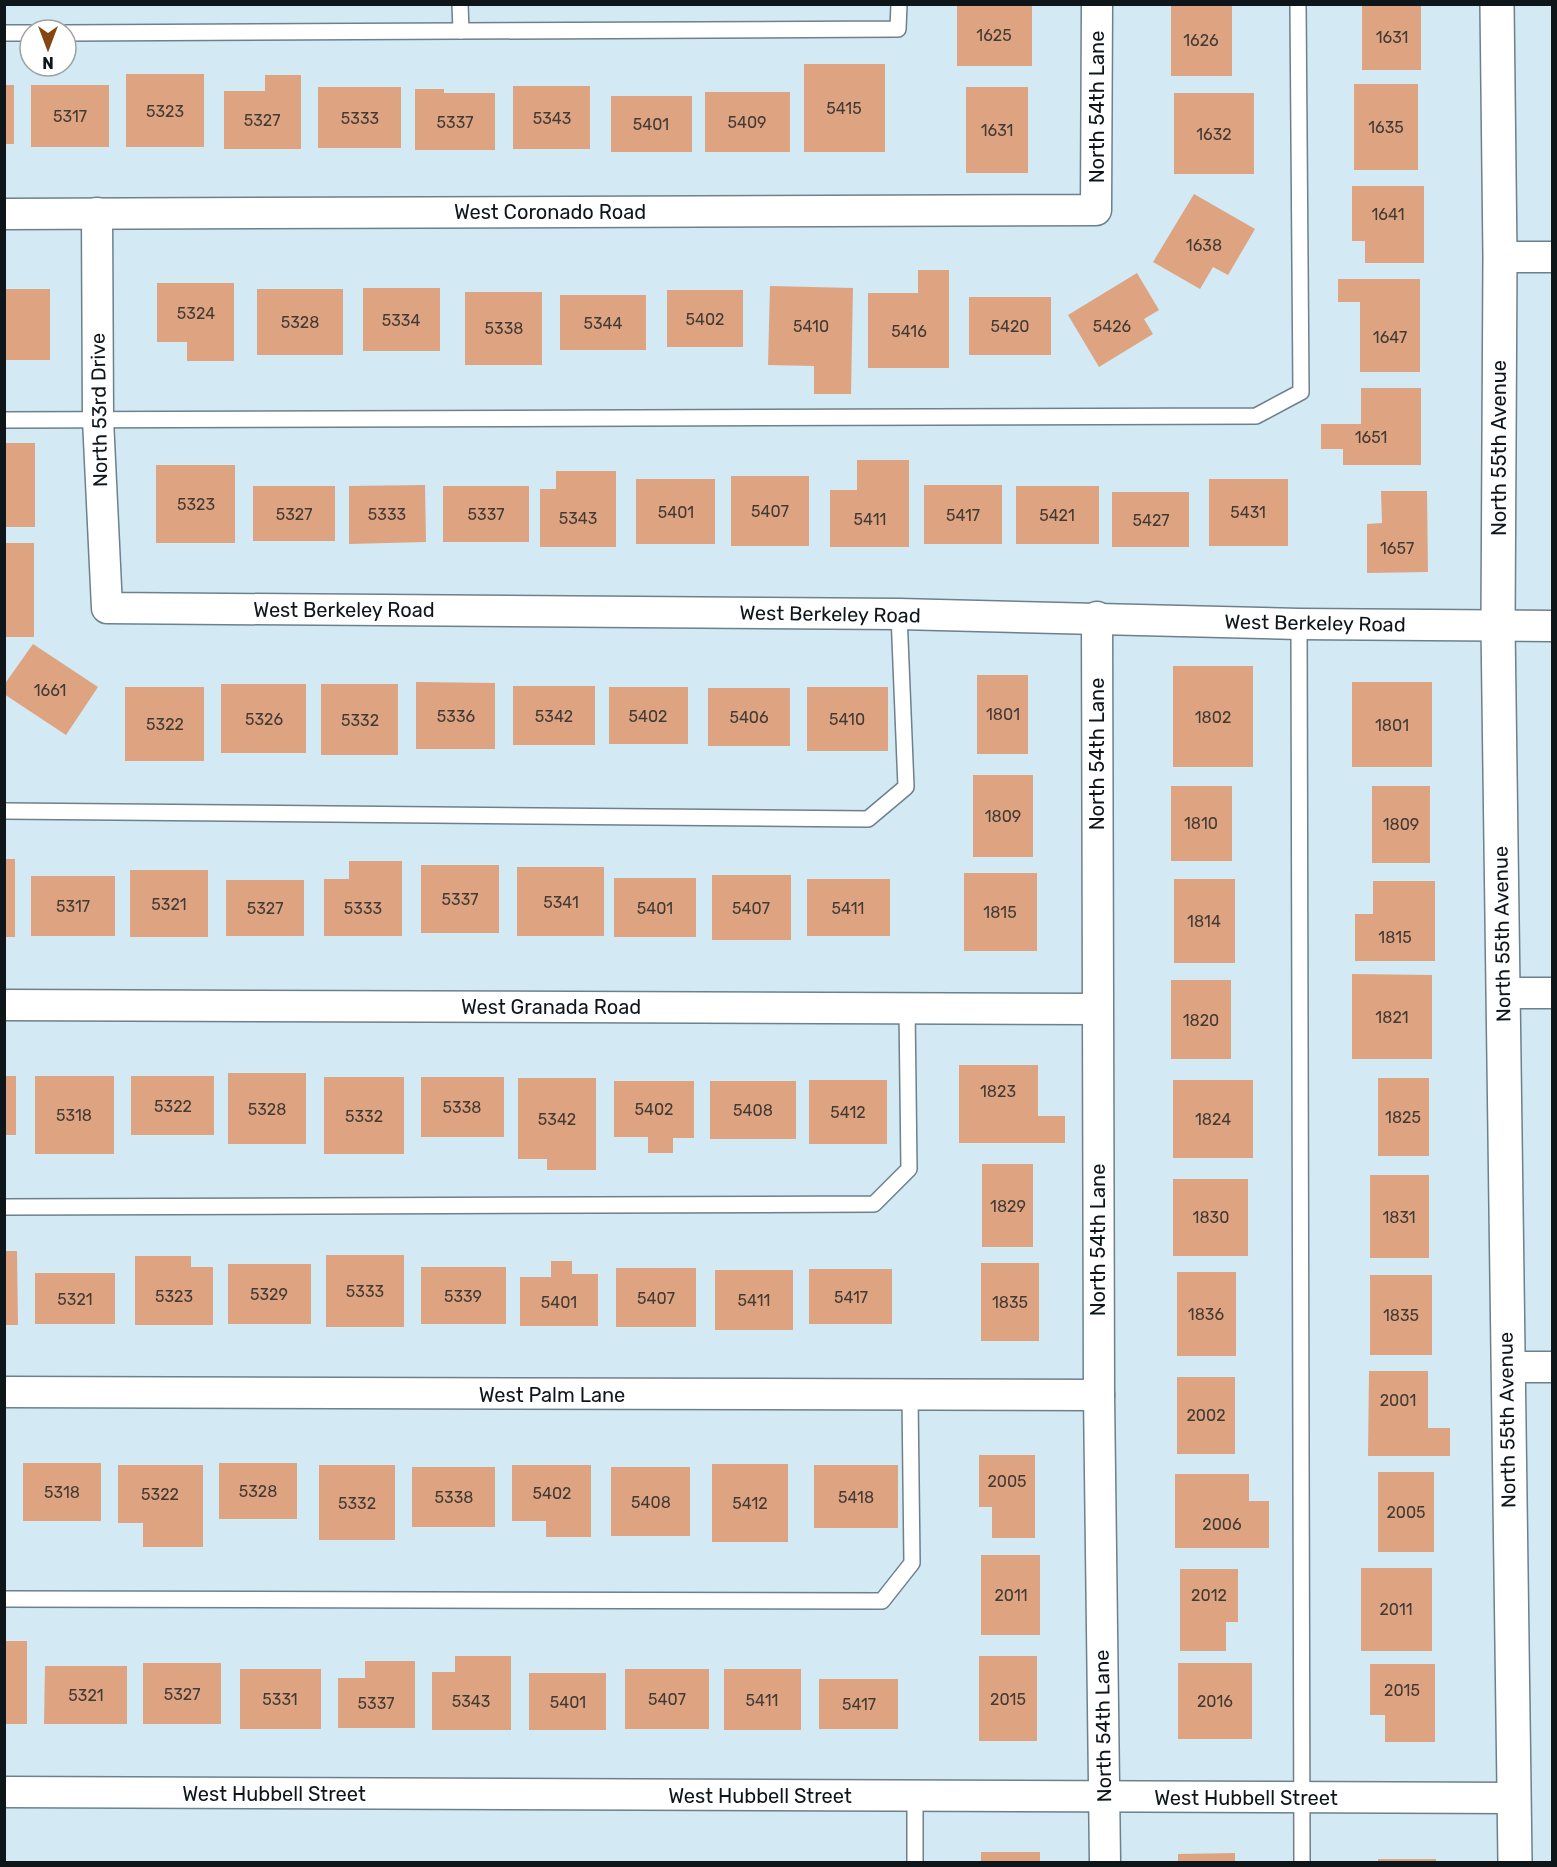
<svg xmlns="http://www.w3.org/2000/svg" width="1557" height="1867" viewBox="0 0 1557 1867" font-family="Rubik,sans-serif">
<rect width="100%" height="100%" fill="#d3e9f4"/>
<g fill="#dea481">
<rect x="1171" y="4" width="61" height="72"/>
<rect x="1362" y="4" width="59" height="66"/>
<rect x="957" y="5" width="75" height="61"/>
<rect x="804" y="64" width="81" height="88"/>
<rect x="126" y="74" width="78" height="73"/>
<path d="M265,75H301V149H224V91H265Z"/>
<rect x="1354" y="84" width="64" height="86"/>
<rect x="4" y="85" width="10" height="59"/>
<rect x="31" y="85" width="78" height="62"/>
<rect x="513" y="86" width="77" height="63"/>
<rect x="318" y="87" width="83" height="61"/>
<rect x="966" y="87" width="62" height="86"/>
<path d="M415,89H444V93H495V150H415Z"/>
<rect x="705" y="92" width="85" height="60"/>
<rect x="1174" y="93" width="80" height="81"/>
<rect x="611" y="96" width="81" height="56"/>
<path d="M1352,186H1424V263H1365V241H1352Z"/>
<path d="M1194,194L1255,229L1228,275L1213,267L1200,289L1153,262Z"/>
<path d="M918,270H949V368H868V293H918Z"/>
<path d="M1137,273L1159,310L1144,319L1153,334L1099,367L1068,315Z"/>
<path d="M1338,279H1420V372H1360V302H1338Z"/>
<path d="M157,283H234V361H187V342H157Z"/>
<path d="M770,286L853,288L851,394H814V366L768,365Z"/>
<rect x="363" y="288" width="77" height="63"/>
<rect x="4" y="289" width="46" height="71"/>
<rect x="257" y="289" width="86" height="66"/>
<rect x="667" y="290" width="76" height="57"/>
<rect x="465" y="292" width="77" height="73"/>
<rect x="560" y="295" width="86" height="55"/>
<rect x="969" y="297" width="82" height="58"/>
<path d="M1361,388H1421V465H1343V449H1321V424H1361Z"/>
<rect x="4" y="443" width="31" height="84"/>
<path d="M857,460H909V547H830V490H857Z"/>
<rect x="156" y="465" width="79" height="78"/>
<path d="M556,471H616V547H540V489H556Z"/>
<rect x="731" y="476" width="78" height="70"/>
<rect x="636" y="479" width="79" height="65"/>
<rect x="1209" y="479" width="79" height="67"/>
<path d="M425,485L426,542L349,544V486Z"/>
<rect x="924" y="485" width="78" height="59"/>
<rect x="253" y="486" width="82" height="55"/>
<rect x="443" y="486" width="86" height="56"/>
<rect x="1016" y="486" width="83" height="58"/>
<path d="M1381,491H1427L1428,572L1367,573V524L1382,523Z"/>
<rect x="1112" y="492" width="77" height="55"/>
<rect x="4" y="543" width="30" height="94"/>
<path d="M33,644L98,687L66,735L4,694V685Z"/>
<rect x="1173" y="666" width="80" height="101"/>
<rect x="977" y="675" width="51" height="79"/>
<path d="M416,682L495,683V749H416Z"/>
<rect x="1352" y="682" width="80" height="85"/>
<rect x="221" y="684" width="85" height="69"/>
<rect x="321" y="684" width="77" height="71"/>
<rect x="513" y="686" width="82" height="59"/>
<rect x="125" y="687" width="79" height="74"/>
<rect x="609" y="687" width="79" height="57"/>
<rect x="807" y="687" width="81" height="64"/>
<rect x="708" y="688" width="82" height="58"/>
<rect x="973" y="775" width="60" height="82"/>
<rect x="1171" y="786" width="61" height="75"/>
<rect x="1372" y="786" width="58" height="77"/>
<rect x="4" y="859" width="11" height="78"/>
<path d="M349,861H402V936H324V879H349Z"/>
<rect x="421" y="865" width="78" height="68"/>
<rect x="517" y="867" width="87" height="69"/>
<rect x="130" y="870" width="78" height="67"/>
<rect x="964" y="873" width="73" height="78"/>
<rect x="712" y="875" width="79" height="65"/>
<rect x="31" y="876" width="84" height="60"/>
<rect x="614" y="878" width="82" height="59"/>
<rect x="807" y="879" width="83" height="57"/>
<rect x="1174" y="879" width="61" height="84"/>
<rect x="226" y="880" width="78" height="56"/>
<path d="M1373,881H1435V961H1355V914H1373Z"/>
<path d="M1352,974L1432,975V1059H1352Z"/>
<rect x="1171" y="980" width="60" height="79"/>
<path d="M959,1065H1038V1116H1065V1143H959Z"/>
<rect x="228" y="1073" width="78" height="71"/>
<rect x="4" y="1076" width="12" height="59"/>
<rect x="35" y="1076" width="79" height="78"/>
<rect x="131" y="1076" width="83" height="59"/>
<rect x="324" y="1077" width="80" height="77"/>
<rect x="421" y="1077" width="83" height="60"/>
<path d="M518,1078H596V1170H547V1159H518Z"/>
<rect x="1378" y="1078" width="51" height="78"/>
<rect x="809" y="1080" width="78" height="64"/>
<rect x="1173" y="1080" width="80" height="78"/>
<path d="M614,1081H694V1138H673V1153H648V1137H614Z"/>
<rect x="710" y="1081" width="86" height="58"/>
<rect x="982" y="1164" width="51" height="83"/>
<rect x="1370" y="1175" width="59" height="83"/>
<rect x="1173" y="1179" width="75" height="77"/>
<path d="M4,1251H17L18,1325H4Z"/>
<rect x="326" y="1255" width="78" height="72"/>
<path d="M135,1256H191V1267H213V1325H135Z"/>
<path d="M551,1261H572V1274H598V1326H520V1277H551Z"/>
<rect x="981" y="1263" width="58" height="78"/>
<rect x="228" y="1264" width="83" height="60"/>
<rect x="421" y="1267" width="85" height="57"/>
<rect x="616" y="1268" width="80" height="59"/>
<rect x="809" y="1269" width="83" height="55"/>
<rect x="715" y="1270" width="78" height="60"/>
<rect x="1177" y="1272" width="59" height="84"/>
<rect x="35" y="1273" width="80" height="51"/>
<rect x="1370" y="1275" width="62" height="80"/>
<path d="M1369,1371H1428V1428H1450V1456H1368Z"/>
<rect x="1177" y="1377" width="58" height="77"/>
<path d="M979,1455H1035V1538H992V1507H979Z"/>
<rect x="23" y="1463" width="78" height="58"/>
<rect x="219" y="1463" width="78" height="56"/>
<rect x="712" y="1464" width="76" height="78"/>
<path d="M118,1465H203V1547H143V1523H118Z"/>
<rect x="319" y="1465" width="76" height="75"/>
<path d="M512,1465H591V1537H546V1521H512Z"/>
<rect x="814" y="1465" width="84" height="63"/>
<rect x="412" y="1467" width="83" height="60"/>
<rect x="611" y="1467" width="79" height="69"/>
<rect x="1378" y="1472" width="56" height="80"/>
<path d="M1175,1474H1249V1501H1269V1548H1175Z"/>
<rect x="981" y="1555" width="59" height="80"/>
<rect x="1361" y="1568" width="71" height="83"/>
<path d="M1180,1569H1238V1622H1226V1651H1180Z"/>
<rect x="4" y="1641" width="23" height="83"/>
<path d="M455,1656H511V1730H432V1672H455Z"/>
<rect x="979" y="1656" width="58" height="85"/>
<path d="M365,1661H415V1728H338V1678H365Z"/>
<rect x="143" y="1663" width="78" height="61"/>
<rect x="1178" y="1663" width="74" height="76"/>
<path d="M1370,1664H1435V1742H1385V1715H1370Z"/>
<path d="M45,1666H127V1724H44Z"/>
<rect x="240" y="1669" width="81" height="60"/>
<rect x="625" y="1669" width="84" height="60"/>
<rect x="724" y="1669" width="77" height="61"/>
<rect x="529" y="1673" width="77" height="57"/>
<rect x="819" y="1679" width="79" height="50"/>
<rect x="981" y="1852" width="59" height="10"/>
<path d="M1235,1853V1862H1178V1854Z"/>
<rect x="1378" y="1859" width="58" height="3"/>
</g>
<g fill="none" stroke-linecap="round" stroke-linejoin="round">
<g stroke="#6d808b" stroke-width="18">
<g id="lane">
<path d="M460,4L461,31"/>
<path d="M4,33H30"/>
<path d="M66,33L898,29L899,4"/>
<path d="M4,420L1256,416L1301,392L1298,4"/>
<path d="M1299,624L1302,1862"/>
<path d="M4,811L868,819L906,787L899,614"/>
<path d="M4,1207L874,1204L909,1169L907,1008"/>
<path d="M4,1599L882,1601L912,1563L910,1396"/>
<path d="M915,1862V1797"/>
</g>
</g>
<g stroke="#6d808b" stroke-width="33">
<g id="street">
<path d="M97,213L98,419L107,608L899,614L1299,624L1552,626"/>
<path d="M4,214L1096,210L1097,4"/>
<path d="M1500,257H1552"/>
<path d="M1097,617L1099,1395L1105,1862"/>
<path d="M1502,993H1552"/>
<path d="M4,1005L1097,1009"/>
<path d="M1507,1367H1552"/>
<path d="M4,1392L1099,1395"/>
<path d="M4,1792L1515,1798"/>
</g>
</g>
<g stroke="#6d808b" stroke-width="36">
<path id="secondary" d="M1497,4L1500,257L1498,626L1515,1862"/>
</g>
<use href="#lane" stroke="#fff" stroke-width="15"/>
<use href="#street" stroke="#fff" stroke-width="30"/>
<use href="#secondary" stroke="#fff" stroke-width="33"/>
</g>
<g text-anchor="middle" stroke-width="4.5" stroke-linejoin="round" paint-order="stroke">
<g font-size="16" fill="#433a34">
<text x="994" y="41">1625</text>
<text x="1392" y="43">1631</text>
<text x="1201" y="46">1626</text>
<text x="844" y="114">5415</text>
<text x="165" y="117">5323</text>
<text x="70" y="122">5317</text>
<text x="360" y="124">5333</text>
<text x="552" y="124">5343</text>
<text x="262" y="126">5327</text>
<text x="455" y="128">5337</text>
<text x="747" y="128">5409</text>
<text x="651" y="130">5401</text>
<text x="1386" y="133">1635</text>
<text x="997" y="136">1631</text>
<text x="1214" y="140">1632</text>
<text x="1388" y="220">1641</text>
<text x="1204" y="251">1638</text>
<text x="196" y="319">5324</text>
<text x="705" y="325">5402</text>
<text x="401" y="326">5334</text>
<text x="300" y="328">5328</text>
<text x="603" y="329">5344</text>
<text x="811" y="332">5410</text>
<text x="1010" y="332">5420</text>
<text x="1112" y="332">5426</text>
<text x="504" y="334">5338</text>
<text x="909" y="337">5416</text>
<text x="1390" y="343">1647</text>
<text x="1371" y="443">1651</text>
<text x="196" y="510">5323</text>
<text x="770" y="517">5407</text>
<text x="676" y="518">5401</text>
<text x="1248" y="518">5431</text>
<text x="294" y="520">5327</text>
<text x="387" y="520">5333</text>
<text x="486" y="520">5337</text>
<text x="963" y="521">5417</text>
<text x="1057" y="521">5421</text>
<text x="578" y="524">5343</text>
<text x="870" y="525">5411</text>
<text x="1151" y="526">5427</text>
<text x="1397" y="554">1657</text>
<text x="50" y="696">1661</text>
<text x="1003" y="720">1801</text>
<text x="456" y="722">5336</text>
<text x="554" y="722">5342</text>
<text x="648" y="722">5402</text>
<text x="749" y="723">5406</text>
<text x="1213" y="723">1802</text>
<text x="264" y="725">5326</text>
<text x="847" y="725">5410</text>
<text x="360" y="726">5332</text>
<text x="165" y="730">5322</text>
<text x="1392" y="731">1801</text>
<text x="1003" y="822">1809</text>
<text x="1201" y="829">1810</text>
<text x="1401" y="830">1809</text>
<text x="460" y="905">5337</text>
<text x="561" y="908">5341</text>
<text x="169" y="910">5321</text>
<text x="73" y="912">5317</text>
<text x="265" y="914">5327</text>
<text x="363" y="914">5333</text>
<text x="655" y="914">5401</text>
<text x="751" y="914">5407</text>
<text x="848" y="914">5411</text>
<text x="1000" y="918">1815</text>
<text x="1204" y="927">1814</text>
<text x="1395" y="943">1815</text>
<text x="1392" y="1023">1821</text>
<text x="1201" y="1026">1820</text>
<text x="998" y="1097">1823</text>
<text x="173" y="1112">5322</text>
<text x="462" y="1113">5338</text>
<text x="267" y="1115">5328</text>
<text x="654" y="1115">5402</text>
<text x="753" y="1116">5408</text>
<text x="848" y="1118">5412</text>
<text x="74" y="1121">5318</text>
<text x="364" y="1122">5332</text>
<text x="1403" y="1123">1825</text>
<text x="557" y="1125">5342</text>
<text x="1213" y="1125">1824</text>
<text x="1008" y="1212">1829</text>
<text x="1211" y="1223">1830</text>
<text x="1399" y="1223">1831</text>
<text x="365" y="1297">5333</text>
<text x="269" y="1300">5329</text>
<text x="174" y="1302">5323</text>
<text x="463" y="1302">5339</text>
<text x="851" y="1303">5417</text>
<text x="656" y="1304">5407</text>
<text x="75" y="1305">5321</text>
<text x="754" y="1306">5411</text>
<text x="559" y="1308">5401</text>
<text x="1010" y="1308">1835</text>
<text x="1206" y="1320">1836</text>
<text x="1401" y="1321">1835</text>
<text x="1398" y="1406">2001</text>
<text x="1206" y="1421">2002</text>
<text x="1007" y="1487">2005</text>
<text x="258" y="1497">5328</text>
<text x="62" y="1498">5318</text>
<text x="552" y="1499">5402</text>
<text x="160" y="1500">5322</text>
<text x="454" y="1503">5338</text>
<text x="856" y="1503">5418</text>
<text x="651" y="1508">5408</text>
<text x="357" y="1509">5332</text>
<text x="750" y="1509">5412</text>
<text x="1406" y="1518">2005</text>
<text x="1222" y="1530">2006</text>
<text x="1011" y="1601">2011</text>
<text x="1209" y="1601">2012</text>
<text x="1396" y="1615">2011</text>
<text x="1402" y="1696">2015</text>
<text x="182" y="1700">5327</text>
<text x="86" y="1701">5321</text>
<text x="280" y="1705">5331</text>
<text x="667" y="1705">5407</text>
<text x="1008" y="1705">2015</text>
<text x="762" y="1706">5411</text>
<text x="471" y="1707">5343</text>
<text x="1215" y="1707">2016</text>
<text x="568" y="1708">5401</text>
<text x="376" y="1709">5337</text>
<text x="859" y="1710">5417</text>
</g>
<g font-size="20" fill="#0f161a" stroke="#fff">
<text transform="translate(1097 107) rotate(-90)" y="7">North 54th Lane</text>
<text x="550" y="219">West Coronado Road</text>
<text transform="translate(99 410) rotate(-91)" y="7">North 53rd Drive</text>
<text transform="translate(1499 448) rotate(-90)" y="7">North 55th Avenue</text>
<text x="344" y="617">West Berkeley Road</text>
<text transform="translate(830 614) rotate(1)" y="7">West Berkeley Road</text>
<text transform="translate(1315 623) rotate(1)" y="7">West Berkeley Road</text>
<text transform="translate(1097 754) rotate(-90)" y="7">North 54th Lane</text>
<text transform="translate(1502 934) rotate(-91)" y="7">North 55th Avenue</text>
<text x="551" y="1014">West Granada Road</text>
<text transform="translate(1098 1240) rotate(-90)" y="7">North 54th Lane</text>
<text x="552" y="1402">West Palm Lane</text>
<text transform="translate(1507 1420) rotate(-91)" y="7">North 55th Avenue</text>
<text transform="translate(1103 1726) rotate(-91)" y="7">North 54th Lane</text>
<text x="274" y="1801">West Hubbell Street</text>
<text x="760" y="1803">West Hubbell Street</text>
<text x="1246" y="1805">West Hubbell Street</text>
</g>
</g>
<rect width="1557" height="1867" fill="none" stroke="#0f161a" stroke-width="12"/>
<g transform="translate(48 48) rotate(180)"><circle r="28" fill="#ffffff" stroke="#9fa2a3" stroke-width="1.5"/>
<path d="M0-4.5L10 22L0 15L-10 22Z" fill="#874513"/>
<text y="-9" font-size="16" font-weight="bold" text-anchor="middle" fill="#0f161a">N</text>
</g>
</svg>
